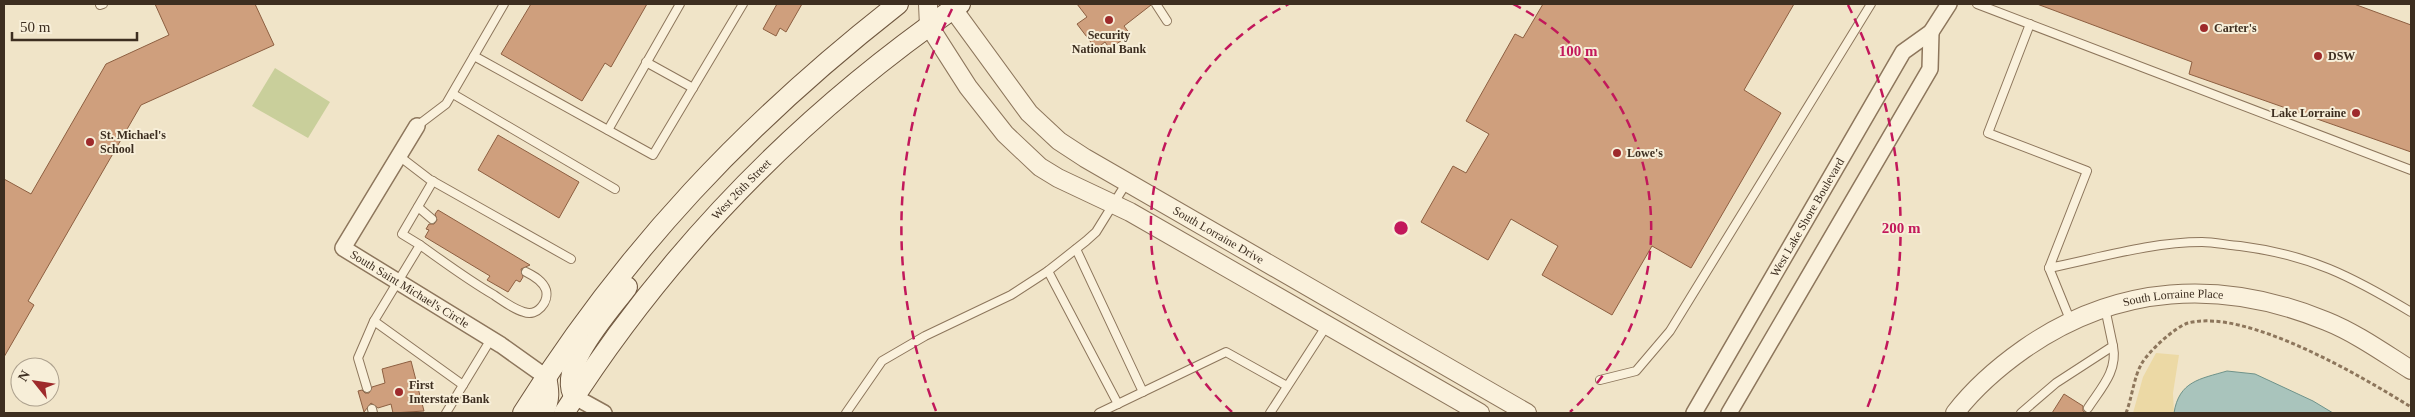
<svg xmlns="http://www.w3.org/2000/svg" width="2415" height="417" viewBox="0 0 2415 417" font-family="'Times New Roman',serif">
<rect width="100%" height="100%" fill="#f0e4c8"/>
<path fill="#c9cf9b" d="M275,68L330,102L308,138L252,106Z"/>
<path fill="#ecd9a5" d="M2156,353L2179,355L2173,393L2174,413H2133L2143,377Z"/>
<path fill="#a9c4bc" stroke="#6f938a" d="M2227,371L2255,374L2313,401L2333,413H2174C2179,381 2200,379 2227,371Z"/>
<g fill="#cf9f7d" stroke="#8d5f41">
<path d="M155,4H255L274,45L141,105L28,301L34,305L4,357V179L31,194L106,64L169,35Z"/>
<path d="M531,4H647L611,67L605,63L582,101L501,54Z"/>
<path d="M777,4H802L786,32L780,28L776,36L763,29Z"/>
<path d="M1077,4H1150L1151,5L1124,26L1130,34L1110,49L1105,42L1096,49L1077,24L1087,17Z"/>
<path d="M1543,4H1794L1744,90L1781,113L1691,268L1652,246L1612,315L1542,275L1558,246L1511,219L1488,260L1421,222L1453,166L1466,173L1489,134L1466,121L1515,34L1523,38Z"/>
<path d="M2037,4H2354L2411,25V152L2189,74L2192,62Z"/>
<path d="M498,135L579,182L559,218L478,170Z"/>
<path d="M438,210L530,265L521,269L523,277L520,282L516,280L508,292L487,280L490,276L425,237L429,230L426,229L429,224H434L437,220L435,214Z"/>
<path d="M411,361L424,411L393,413L391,404L378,408L371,403L364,412L358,391L362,390L365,393H369L372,387L385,383L382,369Z"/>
<path d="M2064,394L2083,406V411L2086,413H2052Z"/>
</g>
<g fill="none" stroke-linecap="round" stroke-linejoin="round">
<g stroke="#8d765c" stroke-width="10">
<g id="service">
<path d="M1156,4L1167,21"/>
<path d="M1977,4L2411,170"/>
<path d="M100,5L103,4"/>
<path d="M2030,24L1988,133L2087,171L2049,268C2099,258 2151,242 2202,242C2214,242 2227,245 2240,246C2310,255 2351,276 2411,312"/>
<path d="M474,56L653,155L743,4"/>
<path d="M646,62L693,88"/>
<path d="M453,94L615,189"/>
<path d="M417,126L446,104L504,4"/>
<path d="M608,130L680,4"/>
<path d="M399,156L429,179L571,259"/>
<path d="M433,181L402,234L420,245L374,321L463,385"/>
<path d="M418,207L432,219"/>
<path d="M420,245C444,262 468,280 494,295C503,301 513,309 524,312C537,317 549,302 546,290C543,281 534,276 526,272"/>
<path d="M1076,249L1143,392"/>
<path d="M2049,268L2071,322"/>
<path d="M1048,271L1118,404"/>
<path d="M1600,380L1636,371L1670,331L1871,4"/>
<path d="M367,388L358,358L374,321"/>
<path d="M2088,408C2101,388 2118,371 2113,346"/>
<path d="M372,409L373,413"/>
<path d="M446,413L491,339"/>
<path d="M846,413L882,361L925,336L1011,295L1048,271L1086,241L1096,232L1127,182"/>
<path d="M1099,413L1226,352L1287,386"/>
<path d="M1270,413L1327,325"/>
<path d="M2021,413L2056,383L2113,346L2105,308"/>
</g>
</g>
<g stroke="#8d765c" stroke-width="18">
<g id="minor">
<path id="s1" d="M417,126L343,248L501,345L546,377"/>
<path d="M575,397L604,413"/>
<path id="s2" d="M1694,413L1903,52L1931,32L1949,4"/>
<path d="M1729,413L1930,69L1931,32"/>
</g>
</g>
<g stroke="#8d765c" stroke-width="20">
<g id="tertiary">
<path d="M928,4L929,26L968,87L1005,134L1040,167L1058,178L1130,212L1480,413"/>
<path id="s3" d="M953,9L1029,113L1059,141L1085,158L1527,413"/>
<path id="s4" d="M1955,413C1975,387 1997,368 2024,349C2117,284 2221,278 2326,321C2356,333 2384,353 2411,370"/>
</g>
</g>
<g stroke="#6f573f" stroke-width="22">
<g id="secondary">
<path d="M575,397C555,369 611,309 627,287"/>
<path d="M523,413C626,249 746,123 898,4"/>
<path d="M543,413C550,400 549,391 546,377"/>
<path id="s5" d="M564,413C667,251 802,113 960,4"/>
</g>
</g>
<path stroke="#8d765c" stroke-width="3" stroke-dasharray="4 2.5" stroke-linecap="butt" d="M2126,413C2132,398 2134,376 2142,363C2149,351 2175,327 2188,323C2246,308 2361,376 2411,407"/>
<use href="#service" stroke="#faf1dc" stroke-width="8"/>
<use href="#minor" stroke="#faf1dc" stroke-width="15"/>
<use href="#tertiary" stroke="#faf1dc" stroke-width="18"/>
<use href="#secondary" stroke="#faf1dc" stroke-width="20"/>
</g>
<g fill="none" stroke="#c2185b" stroke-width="2.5" stroke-dasharray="9 6">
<path d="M1232 412A250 250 0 0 1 1289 4M1513 4A250 250 0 0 1 1570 412"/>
<path d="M936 411A500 500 0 0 1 954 5M1848 5A500 500 0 0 1 1866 411"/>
</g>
<g fill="#9e2a2b" stroke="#f7eed8" stroke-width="2">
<circle cx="1109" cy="20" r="5"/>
<circle cx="2204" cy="28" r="5"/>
<circle cx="2318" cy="56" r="5"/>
<circle cx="2356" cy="113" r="5"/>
<circle cx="90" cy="142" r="5"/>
<circle cx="1617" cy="153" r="5"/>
<circle cx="399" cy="392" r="5"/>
</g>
<g text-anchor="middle" stroke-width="4" stroke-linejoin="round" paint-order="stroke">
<g font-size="12" font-weight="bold" fill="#3d2e20" stroke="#f7eed8" text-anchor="start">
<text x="2214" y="32">Carter's</text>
<text x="1109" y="39" text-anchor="middle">Security<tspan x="1109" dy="14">National Bank</tspan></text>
<text x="2328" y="60">DSW</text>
<text x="2346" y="117" text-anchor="end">Lake Lorraine</text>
<text x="100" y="139">St. Michael's<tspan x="100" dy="14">School</tspan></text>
<text x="1627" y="157">Lowe's</text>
<text x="409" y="389">First<tspan x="409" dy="14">Interstate Bank</tspan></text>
</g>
<g font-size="12" fill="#3d2e20" stroke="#f7eed8">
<text dy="4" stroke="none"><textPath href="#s5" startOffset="286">West 26th Street</textPath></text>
<text dy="4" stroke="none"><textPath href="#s2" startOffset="226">West Lake Shore Boulevard</textPath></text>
<text dy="4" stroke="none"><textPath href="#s3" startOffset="355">South Lorraine Drive</textPath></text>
<text dy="4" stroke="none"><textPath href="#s1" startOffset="221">South Saint Michael's Circle</textPath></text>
<text dy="4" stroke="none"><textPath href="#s4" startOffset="255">South Lorraine Place</textPath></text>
</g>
</g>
<circle cx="1401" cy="228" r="8" fill="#c2185b" stroke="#f7eed8" stroke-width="2.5"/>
<g font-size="15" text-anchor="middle" font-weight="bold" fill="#c2185b" stroke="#f7eed8" stroke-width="4" stroke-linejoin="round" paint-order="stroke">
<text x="1578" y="56">100 m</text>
<text x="1901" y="233">200 m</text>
</g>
<rect width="2415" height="417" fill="none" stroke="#3d2e20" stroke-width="10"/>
<g transform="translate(35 382) rotate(300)"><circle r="24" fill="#f7eed8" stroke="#ada18e"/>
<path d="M0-4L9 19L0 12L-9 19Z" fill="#9e2a2b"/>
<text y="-8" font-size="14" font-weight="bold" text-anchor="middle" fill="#3d2e20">N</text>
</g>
<path d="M12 32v8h125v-8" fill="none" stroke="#3d2e20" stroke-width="2.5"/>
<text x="20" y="32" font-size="15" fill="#3d2e20" stroke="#f7eed8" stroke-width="4" paint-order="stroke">50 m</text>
</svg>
